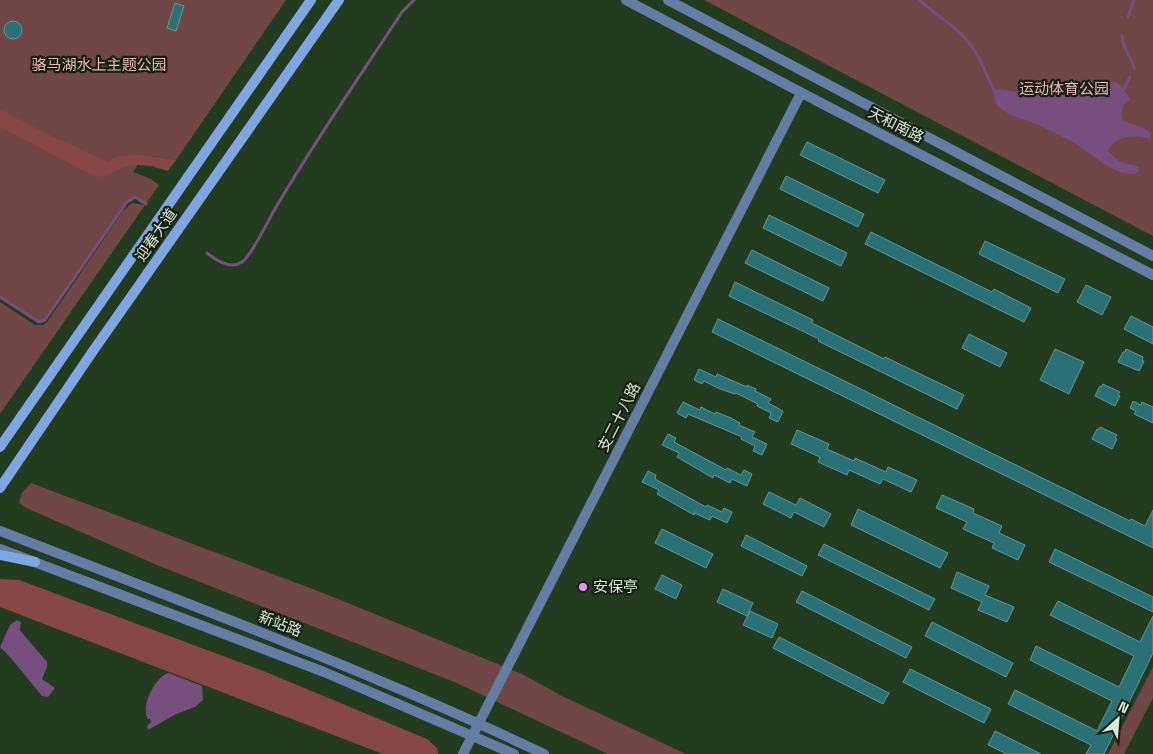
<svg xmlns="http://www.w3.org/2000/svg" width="1153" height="754" viewBox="0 0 1153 754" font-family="'Space Grotesk','Noto Sans SC',sans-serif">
<rect width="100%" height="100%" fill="#233b1e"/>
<!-- green -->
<g fill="#704746">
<polygon points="0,0 286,0 176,160 144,155 133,172 151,179 159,185 146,204 135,197 127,202 51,312 45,320 39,322 0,297"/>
<polygon points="704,0 1153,0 1153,236"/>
<polygon points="132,203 145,205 0,414 0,302 35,325 43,325 47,322 123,211"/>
<polygon points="31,483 323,593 522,674 562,696 686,754 608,754 457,683 157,565 26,508 19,503 22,493"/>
<polygon points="1153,667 1153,698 1124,754 1108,754"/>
</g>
<!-- forest -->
<g fill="#874747">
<path d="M0,109L51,136L64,141L108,162L118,156L144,155L176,160L168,171C153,166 136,162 121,168C111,172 108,178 96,177L0,127Z"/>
<polygon points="0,579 19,580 266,672 427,739 437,748 438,754 383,754 0,607"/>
</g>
<!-- water -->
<g fill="#764f7f">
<path d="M1091,81L1103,83L1116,82L1120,85L1130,98L1129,101L1125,102C1122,108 1120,115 1123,121L1144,128L1151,134L1150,139C1134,135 1116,134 1108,151L1119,161L1139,167L1140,170L1135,174C1111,175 1093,154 1074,143C1063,136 1050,131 1039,125C1026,119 1010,117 1000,108C994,103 994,97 994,90C1003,88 1012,92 1021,93C1030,93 1040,93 1049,93C1064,92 1076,83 1091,81Z"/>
<polygon points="17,620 21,622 20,630 23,634 47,662 47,667 42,679 55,688 48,697 42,696 10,657 0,647 10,625"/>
<path d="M169,673L202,686L203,700L195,707L176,714L148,730L147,726L151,722L150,719H147C146,714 145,706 147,702C149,692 159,675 169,673Z"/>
</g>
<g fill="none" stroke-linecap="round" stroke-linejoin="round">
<!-- stream -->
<g stroke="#764f7f" stroke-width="3">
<path d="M919,0C937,16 959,28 973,48C982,61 987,76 994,90"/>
<polyline points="1128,17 1134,0"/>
<path d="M1122,36C1122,48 1132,57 1134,68"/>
<polyline points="1124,89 1130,77"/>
<path d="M207,253C216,260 230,270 242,262C251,256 266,225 272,214C312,145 358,79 402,12L414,0"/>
<polyline points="0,297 39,322 45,320 127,202 135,197 146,204"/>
</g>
</g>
<!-- building -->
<g fill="#2a7175" stroke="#609699">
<polygon points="175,3 184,6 176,31 167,28"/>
<circle cx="13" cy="30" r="9"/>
<polygon points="807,142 885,180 878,193 800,155"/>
<polygon points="786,176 864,214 858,227 780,189"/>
<polygon points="769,215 847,253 841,266 763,228"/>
<polygon points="871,232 992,292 994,289 1031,308 1024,322 865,244"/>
<polygon points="985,241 1065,279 1058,293 979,254"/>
<polygon points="752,250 829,288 823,301 745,263"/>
<polygon points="735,282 813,320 812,323 884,359 885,357 964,395 957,409 869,366 818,341 819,339 729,296"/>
<polygon points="1086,285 1111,297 1102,315 1077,302"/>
<polygon points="1131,316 1153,327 1153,344 1124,329"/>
<polygon points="718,319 1130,521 1131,519 1145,526 1153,510 1153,548 712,332"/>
<polygon points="969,334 1007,353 1000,367 962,348"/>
<polygon points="1055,349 1084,362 1069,394 1040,380"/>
<polygon points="1126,349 1143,357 1142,361 1144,361 1139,371 1118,362 1123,352 1125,352"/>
<polygon points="699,369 716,377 717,374 747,387 747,385 756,389 755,391 771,399 768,403 783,411 778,422 769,418 771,413 757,406 758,404 736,393 735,394 720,389 704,381 702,384 694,380"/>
<polygon points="1103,384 1120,392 1118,395 1120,396 1115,406 1095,396 1100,386 1101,387"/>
<polygon points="1133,401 1141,405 1142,402 1153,407 1153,423 1134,414 1136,411 1130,408"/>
<polygon points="683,402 700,410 701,407 715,414 716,412 731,418 740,423 739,425 755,432 752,437 767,444 762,455 753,451 755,446 741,439 742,437 688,414 686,418 677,413"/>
<polygon points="1100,427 1117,435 1115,438 1117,439 1112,449 1092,439 1097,429 1098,430"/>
<polygon points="797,430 829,444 827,449 854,461 855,458 886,472 888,467 917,480 911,492 883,479 880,484 849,470 847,475 818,462 820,457 791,444"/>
<polygon points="668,434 676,438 674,442 726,470 727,468 741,475 744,470 752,474 747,486 732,479 730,483 714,475 713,478 677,457 679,453 662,445"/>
<polygon points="648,471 656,475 655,479 706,507 707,505 722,512 724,508 732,512 727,523 712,516 710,520 694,513 694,515 657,494 659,490 642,482"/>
<polygon points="769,492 796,505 800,498 831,514 824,527 794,512 791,518 763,504"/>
<polygon points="942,495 974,509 973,513 1002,526 999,533 1025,545 1018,560 992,548 994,543 963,529 967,522 936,508"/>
<polygon points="858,509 948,553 940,568 851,525"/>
<polygon points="662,529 713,554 706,568 655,543"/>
<polygon points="746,535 807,566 802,576 741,546"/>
<polygon points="824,544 935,599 929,610 818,555"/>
<polygon points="1055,549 1153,597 1153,612 1049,562"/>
<polygon points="957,572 989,586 985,595 1014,607 1007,622 978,610 982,602 951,588"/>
<polygon points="662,575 682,585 676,599 655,589"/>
<polygon points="723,589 753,603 747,616 717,602"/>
<polygon points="802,591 912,647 906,658 796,602"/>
<polygon points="1058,601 1140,642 1153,616 1153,653 1104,754 1086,754 1091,745 1008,704 1015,690 1097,731 1112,701 1030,660 1036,646 1119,687 1134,656 1050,615"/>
<polygon points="750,611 778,624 772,638 743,625"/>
<polygon points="932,622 1013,663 1006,677 925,636"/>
<polygon points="779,637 889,693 883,704 773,648"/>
<polygon points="910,669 991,709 984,723 903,682"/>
<polygon points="995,731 1041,754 1007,754 988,745"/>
</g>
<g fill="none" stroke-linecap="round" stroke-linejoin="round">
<!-- tertiary -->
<g stroke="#657da4" stroke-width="10">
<polyline points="626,0 821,103 1153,275"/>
<polyline points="668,0 1153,256"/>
<path d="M0,531C183,602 367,670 544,754"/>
<polyline points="0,549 324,672 514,754"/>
<polyline points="463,754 801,93"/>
</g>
<!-- secondary -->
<g stroke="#80a5e3" stroke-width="10">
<polyline points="0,447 311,0"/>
<polyline points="0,488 93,351 339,0"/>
<polyline points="0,555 35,562"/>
</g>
</g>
<!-- markers -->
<circle fill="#ea8dfd" stroke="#141f12" stroke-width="2" cx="583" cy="587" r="5"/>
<g text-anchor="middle" stroke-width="4.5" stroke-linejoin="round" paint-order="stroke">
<!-- park labels -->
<g font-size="15" fill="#f3b6b5" stroke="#141f12">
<text x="99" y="70">骆马湖水上主题公园</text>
<text x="1064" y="94">运动体育公园</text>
</g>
<!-- street labels -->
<g font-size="15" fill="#dbead8" stroke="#141f12">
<text transform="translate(896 125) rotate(27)" y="5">天和南路</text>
<text transform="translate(156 235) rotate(-55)" y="5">迎春大道</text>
<text transform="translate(619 417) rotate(-63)" y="5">支二十八路</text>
<text transform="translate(280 624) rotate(21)" y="5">新站路</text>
</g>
<!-- poi labels -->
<g font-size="15" fill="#dbead8" stroke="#141f12" text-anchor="start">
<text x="593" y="592">安保亭</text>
</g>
</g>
<!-- north arrow -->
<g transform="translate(1118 719) rotate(26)" stroke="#141f12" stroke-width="4" paint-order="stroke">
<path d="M0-4L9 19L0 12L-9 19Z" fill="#dbead8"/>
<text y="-8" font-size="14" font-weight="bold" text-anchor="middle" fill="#dbead8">N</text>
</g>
</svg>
